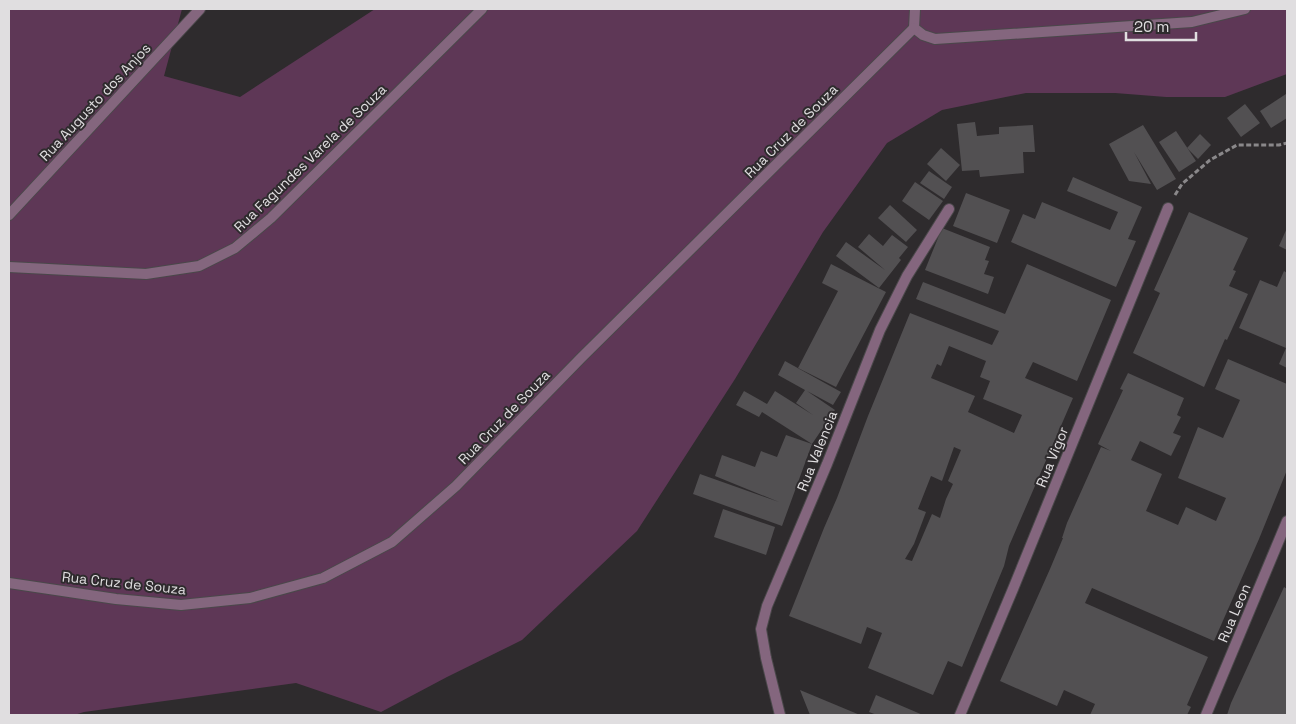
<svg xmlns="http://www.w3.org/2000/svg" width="1296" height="724" viewBox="0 0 1296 724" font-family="'Space Grotesk',sans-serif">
<rect width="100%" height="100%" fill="#2e2b2d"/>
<!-- green -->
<polygon fill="#5e3756" points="9,9 182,9 164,76 240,97 375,9 1287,9 1287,74 1225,97 1166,97 1115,93 1026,93 942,110 887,143 823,232 735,379 637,531 522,640 447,677 381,712 296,683 84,712 74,715 9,715"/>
<!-- building -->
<g fill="#525052" fill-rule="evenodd">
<polygon points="1286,94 1287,118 1271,128 1260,111"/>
<polygon points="1245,104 1260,123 1241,137 1227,118"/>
<polygon points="975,122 977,136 999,134 999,139 999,127 1033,125 1035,152 1023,152 1024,173 980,177 979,170 962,171 957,124"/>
<polygon points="1143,125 1176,179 1157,190 1134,152 1151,184 1129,181 1109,144"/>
<polygon points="1176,131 1196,161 1179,172 1159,142"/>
<polygon points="1200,134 1211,145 1198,159 1187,148"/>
<polygon points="941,148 960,165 946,181 927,164"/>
<polygon points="929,171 952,187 944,199 920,183"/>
<polygon points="1073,177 1142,207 1128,239 1136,241 1116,287 1011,242 1023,214 1035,219 1042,202 1110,230 1118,212 1067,191"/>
<polygon points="915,182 943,201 929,220 902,201"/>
<polygon points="966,193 1010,210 997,243 953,226"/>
<polygon points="890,205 917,230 906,242 878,218"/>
<polygon points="1189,212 1248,238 1233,270 1236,271 1229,286 1248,294 1227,340 1225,339 1204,387 1133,353 1160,293 1154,290"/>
<polygon points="942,228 990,247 985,260 989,261 984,274 994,277 988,294 925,270"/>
<polygon points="1287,228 1287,250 1279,246"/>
<polygon points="869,234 883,246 892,235 908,247 899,258 901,260 879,288 836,256 846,242 885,270 858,247"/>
<polygon points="831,264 886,292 836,387 798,368 838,291 822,283"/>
<path d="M1027,264L1111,300L1077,381L1033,362L1025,378L1073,398L1009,546L1004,566L962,667L948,661L933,695L868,668L882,633L867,627L861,644L789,616L824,528L837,498L868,416L910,313L992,345L999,331L916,299L923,282L1005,314ZM949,346L986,361L980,377L990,381L983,399L1022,415L1014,433L968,412L975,396L931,378L937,364L941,366ZM954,447L961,450L948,481L953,484L946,499L940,518L932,514L912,561L905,559L914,544L926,512L918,509L931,476L942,481Z"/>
<polygon points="1284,271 1287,273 1287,368 1279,364 1286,348 1239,328 1260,280 1277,287"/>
<polygon points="1228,359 1287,384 1287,470 1259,539 1214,641 1092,588 1085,603 1208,657 1187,705 1191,707 1187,715 1090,715 1095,704 1064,690 1057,706 1000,681 1050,569 1063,538 1062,538 1067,523 1101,447 1111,451 1098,444 1123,390 1120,389 1128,373 1184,398 1177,415 1181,417 1173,433 1181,436 1171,456 1140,441 1131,460 1162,474 1146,511 1178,525 1186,507 1216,521 1226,498 1178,478 1198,427 1223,438 1240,400 1215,389"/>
<polygon points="785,361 841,392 833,405 807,391 835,410 812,444 782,526 693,494 700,474 779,502 715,476 722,455 755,467 761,451 777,457 786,435 812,444 762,412 759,417 736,405 744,391 767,404 775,391 813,415 796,403 805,390 778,375"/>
<polygon points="723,509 775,527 766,555 714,537"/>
<polygon points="1284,587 1287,589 1287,715 1227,715 1231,703"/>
<polygon points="800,690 860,715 810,715"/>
<polygon points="876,695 923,715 877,715 869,712"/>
</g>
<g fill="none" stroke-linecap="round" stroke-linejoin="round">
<defs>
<g id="street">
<polyline points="915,9 914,28 923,35 935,39 1192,22 1245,9"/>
<polyline points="9,215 200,9"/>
<polyline points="9,267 146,274 199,266 235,248 271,218 482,9"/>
<polyline points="9,583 116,599 181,605 250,598 323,578 392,542 456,486 581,358 914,28"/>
<polyline points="780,715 766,658 761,629 767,606 827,464 880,330 907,276 949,209"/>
<polyline points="960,715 1013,589 1168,208"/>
<polyline points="1206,715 1287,521"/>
</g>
</defs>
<!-- street casing -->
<use href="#street" stroke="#4a484a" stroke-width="12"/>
<!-- path -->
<polyline stroke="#8a888a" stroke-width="3" stroke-dasharray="5 2.5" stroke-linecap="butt" points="1175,195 1182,184 1210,160 1237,145 1279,145 1287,143"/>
<!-- street -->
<use href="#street" stroke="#84667e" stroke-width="10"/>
</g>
<g text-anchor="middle" stroke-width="4" stroke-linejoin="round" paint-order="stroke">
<!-- street labels -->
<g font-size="14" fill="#e0dee0" stroke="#2e2b2d">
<text transform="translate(95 102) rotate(-47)" y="5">Rua Augusto dos Anjos</text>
<text transform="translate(791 131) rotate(-45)" y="5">Rua Cruz de Souza</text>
<text transform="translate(310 158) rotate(-44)" y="5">Rua Fagundes Varela de Souza</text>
<text transform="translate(504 417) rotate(-46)" y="5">Rua Cruz de Souza</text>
<text transform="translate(817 451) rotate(-68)" y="5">Rua Valencia</text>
<text transform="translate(1052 457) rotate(-68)" y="5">Rua Vigor</text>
<text transform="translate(124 583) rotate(6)" y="5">Rua Cruz de Souza</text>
<text transform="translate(1234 613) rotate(-67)" y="5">Rua Leon</text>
</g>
</g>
<!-- border -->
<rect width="1296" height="724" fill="none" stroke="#e0dee0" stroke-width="20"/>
<!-- scale -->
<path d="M1126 32v8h70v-8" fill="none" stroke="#e0dee0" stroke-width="2.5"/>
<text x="1134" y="32" font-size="15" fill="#e0dee0" stroke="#2e2b2d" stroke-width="4" paint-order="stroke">20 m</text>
</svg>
